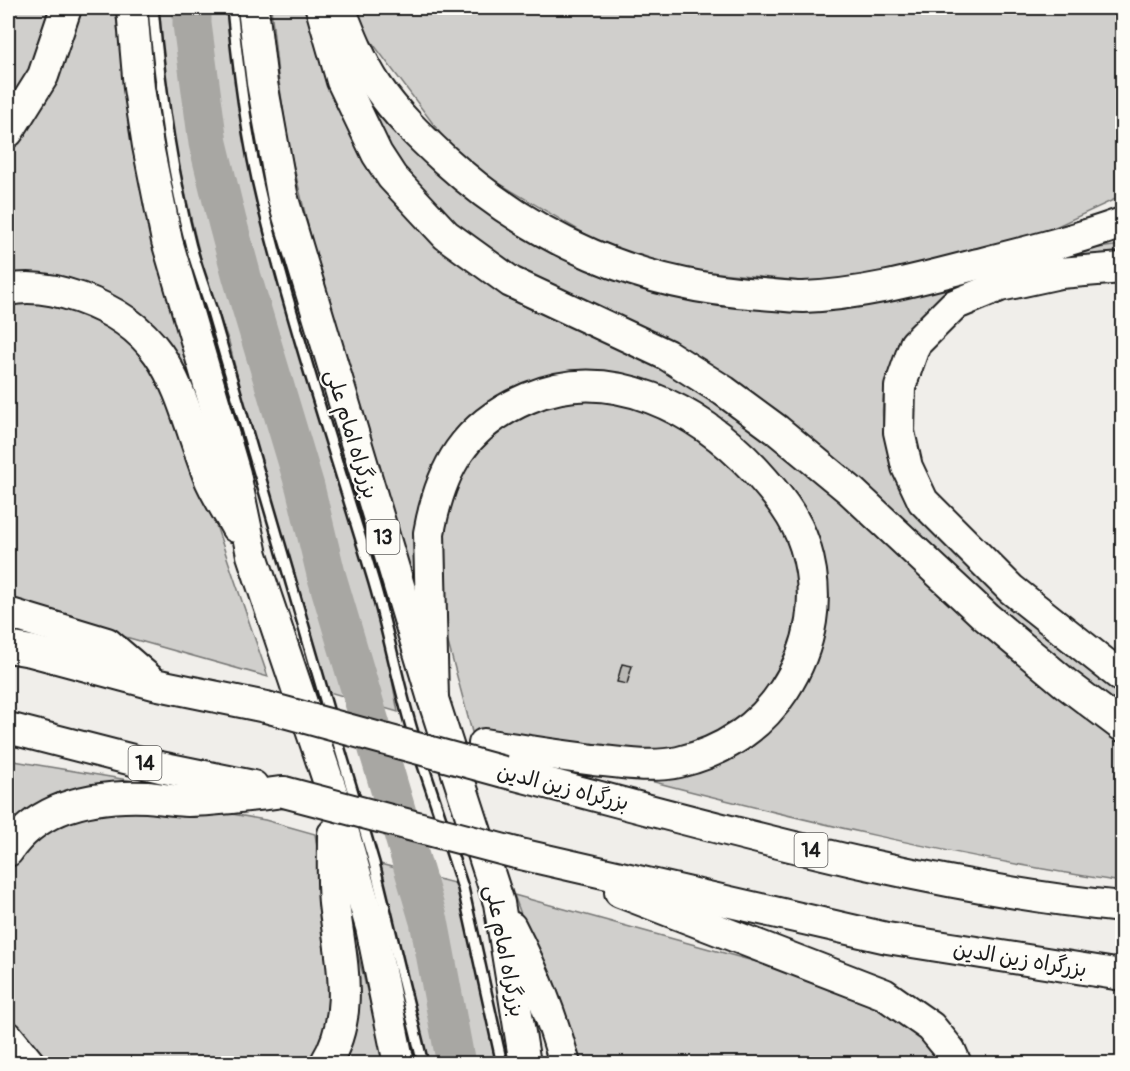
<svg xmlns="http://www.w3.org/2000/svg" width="1130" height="1071" viewBox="0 0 1130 1071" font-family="Pangolin,'Playpen Sans Arabic',sans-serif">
<rect width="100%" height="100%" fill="#f0eeea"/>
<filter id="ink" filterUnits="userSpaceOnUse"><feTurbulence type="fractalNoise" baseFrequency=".0167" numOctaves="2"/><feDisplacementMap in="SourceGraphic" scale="12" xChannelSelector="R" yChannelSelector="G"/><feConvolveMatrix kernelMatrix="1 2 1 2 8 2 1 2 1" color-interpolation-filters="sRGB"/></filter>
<g filter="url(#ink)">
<!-- green -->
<g fill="#d0cfcc" stroke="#767674" stroke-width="1.5">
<polygon points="8,8 57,8 50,34 8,112"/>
<polygon points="76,8 115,8 130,130 152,243 220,480 160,342 8,279 8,157 41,103"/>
<path d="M158,8H227C234,76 244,143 258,210L383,632L398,712L322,690L303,604L250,429L229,342L207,284L192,223L177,156L164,76Z"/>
<path d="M271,8H310L386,184L652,358L791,453L1122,737V882C958,857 796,819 635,777L678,772L802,680L799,508L618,376L458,436L421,605L333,321L310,234L289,147L278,75Z"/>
<polygon points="355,8 1122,8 1122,196 1008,249 832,284 638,265 461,161 359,25"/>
<path d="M367,84L479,199L740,300L1033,256L1122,245V262L932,307C901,334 879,378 883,421C884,437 889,451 894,466L1122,690V713L1053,660L878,499L489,255L417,194L358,95Z"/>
<polygon points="35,298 102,317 158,370 198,473 268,677 8,604 8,299"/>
<polygon points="607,396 680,422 764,495 797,555 801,612 776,684 722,735 665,755 496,737 472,732 444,628 440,516 482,439 540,403"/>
<polygon points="8,760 200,792 138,788 8,838"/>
<polygon points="83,810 227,813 265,820 315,834 338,989 314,1063 43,1063 8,1023 8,868 23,848"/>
<polygon points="380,864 458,884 496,1063 427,1063"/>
<polygon points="514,895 764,964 847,991 919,1029 945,1063 572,1063 566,1037"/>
<polygon points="352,930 385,1063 334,1064"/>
</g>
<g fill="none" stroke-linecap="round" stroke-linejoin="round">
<!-- river -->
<polyline stroke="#a8a7a3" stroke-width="39" points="192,8 192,24 208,143 227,221 242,277 305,487 326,574 429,921 456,1064"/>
</g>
<!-- building -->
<polygon fill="#bbbab6" stroke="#1c1c1c" stroke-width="1.5" points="622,664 632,666 627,684 617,682"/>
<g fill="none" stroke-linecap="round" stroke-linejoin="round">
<defs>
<g id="service">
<path d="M153,8C160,88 171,169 191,247C197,268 204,288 211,308L331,720"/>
<path d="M232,8C239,74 247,140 263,205C294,330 335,453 372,576C389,631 398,688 416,743"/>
<polyline points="335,733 357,806"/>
<polyline points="420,756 444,828"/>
<polyline points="361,819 374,863 423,1064"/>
<polyline points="448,842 463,888 502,1064"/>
</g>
<g id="trunk">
<polyline points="132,8 139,88 148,146 167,241 235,474 252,555 332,792 371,927 399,1064"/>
<polyline points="253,8 262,83 283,199 433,699 499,903 525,1064"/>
<polyline points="321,8 342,81 377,154 392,177 446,235 511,282 667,355 724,391 777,430 851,491 985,616 1065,683 1122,726"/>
<path d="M340,8C350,34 361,62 377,86C396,114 420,137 445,160C534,241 642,287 762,294C775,295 789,297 803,297C862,295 920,279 978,264C1026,252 1075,240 1122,223"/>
<polyline points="8,132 43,76 66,8"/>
<polyline points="1122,268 1060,273 1000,286 954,305 915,344 900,387 899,432 907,467 923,501 1011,589 1122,677"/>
<path d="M8,290C31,285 57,290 80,298C173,331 177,393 208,475C215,493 227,510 236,527"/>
<polyline points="8,613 107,643 150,680"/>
<polyline points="8,647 31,651 154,684 266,707"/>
<path d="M433,699L429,533C441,467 465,425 528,398C611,362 699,410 756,471C776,493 796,517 805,546C821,597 812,647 784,690C760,727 723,752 679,762C652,768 621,763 594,760C557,755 521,750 484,744"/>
<polyline points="8,728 160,767 253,786"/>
<path d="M504,772C708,824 912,886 1122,907"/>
<path d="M8,851C39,805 95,795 147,797C160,798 174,801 188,801C219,801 252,795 284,792"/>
<polyline points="516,853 887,938 1122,975"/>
<polyline points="620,892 884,994 931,1027 950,1050 956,1064"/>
<path d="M511,927C535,974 551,1013 565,1064"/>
<polyline points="8,1037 30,1064"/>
<path d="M325,1064C357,1013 340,957 334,903C332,880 333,857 333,834"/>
</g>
</defs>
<!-- service casing -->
<use href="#service" stroke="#1c1c1c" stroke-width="14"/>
<!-- trunk casing -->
<use href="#trunk" stroke="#1c1c1c" stroke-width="34"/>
<!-- service -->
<use href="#service" stroke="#fdfcf7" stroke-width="9"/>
<!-- trunk -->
<use href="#trunk" stroke="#fdfcf7" stroke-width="30"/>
<defs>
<g id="trunk-bridge">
<polyline points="266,707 504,772"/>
<polyline points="284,792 516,853"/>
</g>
</defs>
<!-- trunk-bridge casing -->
<use href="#trunk-bridge" stroke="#1c1c1c" stroke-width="34" stroke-linecap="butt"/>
<!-- trunk-bridge -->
<use href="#trunk-bridge" stroke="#fdfcf7" stroke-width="30"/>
</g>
</g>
<g text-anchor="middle" stroke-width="4.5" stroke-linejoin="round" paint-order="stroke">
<!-- shield labels -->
<g fill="#fdfcf7" stroke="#605f5e" stroke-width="1.5">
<rect x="366.5" y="520" width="33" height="34" rx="4.5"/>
<rect x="128.5" y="746" width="33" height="34" rx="4.5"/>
<rect x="794.5" y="833" width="33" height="34" rx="4.5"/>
</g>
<g font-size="20" font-weight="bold" fill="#1c1c1c">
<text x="383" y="544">13</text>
<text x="145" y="770">14</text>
<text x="811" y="857">14</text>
</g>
<!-- street labels -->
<g font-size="21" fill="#1c1c1c" stroke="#fdfcf7">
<text transform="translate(352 434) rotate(73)" y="7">بزرگراه امام علی</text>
<text transform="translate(563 787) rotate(14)" y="7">بزرگراه زین الدین</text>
<text transform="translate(505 951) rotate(79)" y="7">بزرگراه امام علی</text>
<text transform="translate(1020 959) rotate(9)" y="7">بزرگراه زین الدین</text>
</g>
</g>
<!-- margin -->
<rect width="1130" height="1071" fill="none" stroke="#fdfcf7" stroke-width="30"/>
<rect x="15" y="15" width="1100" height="1041" fill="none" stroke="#1c1c1c" stroke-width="2" filter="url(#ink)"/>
</svg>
